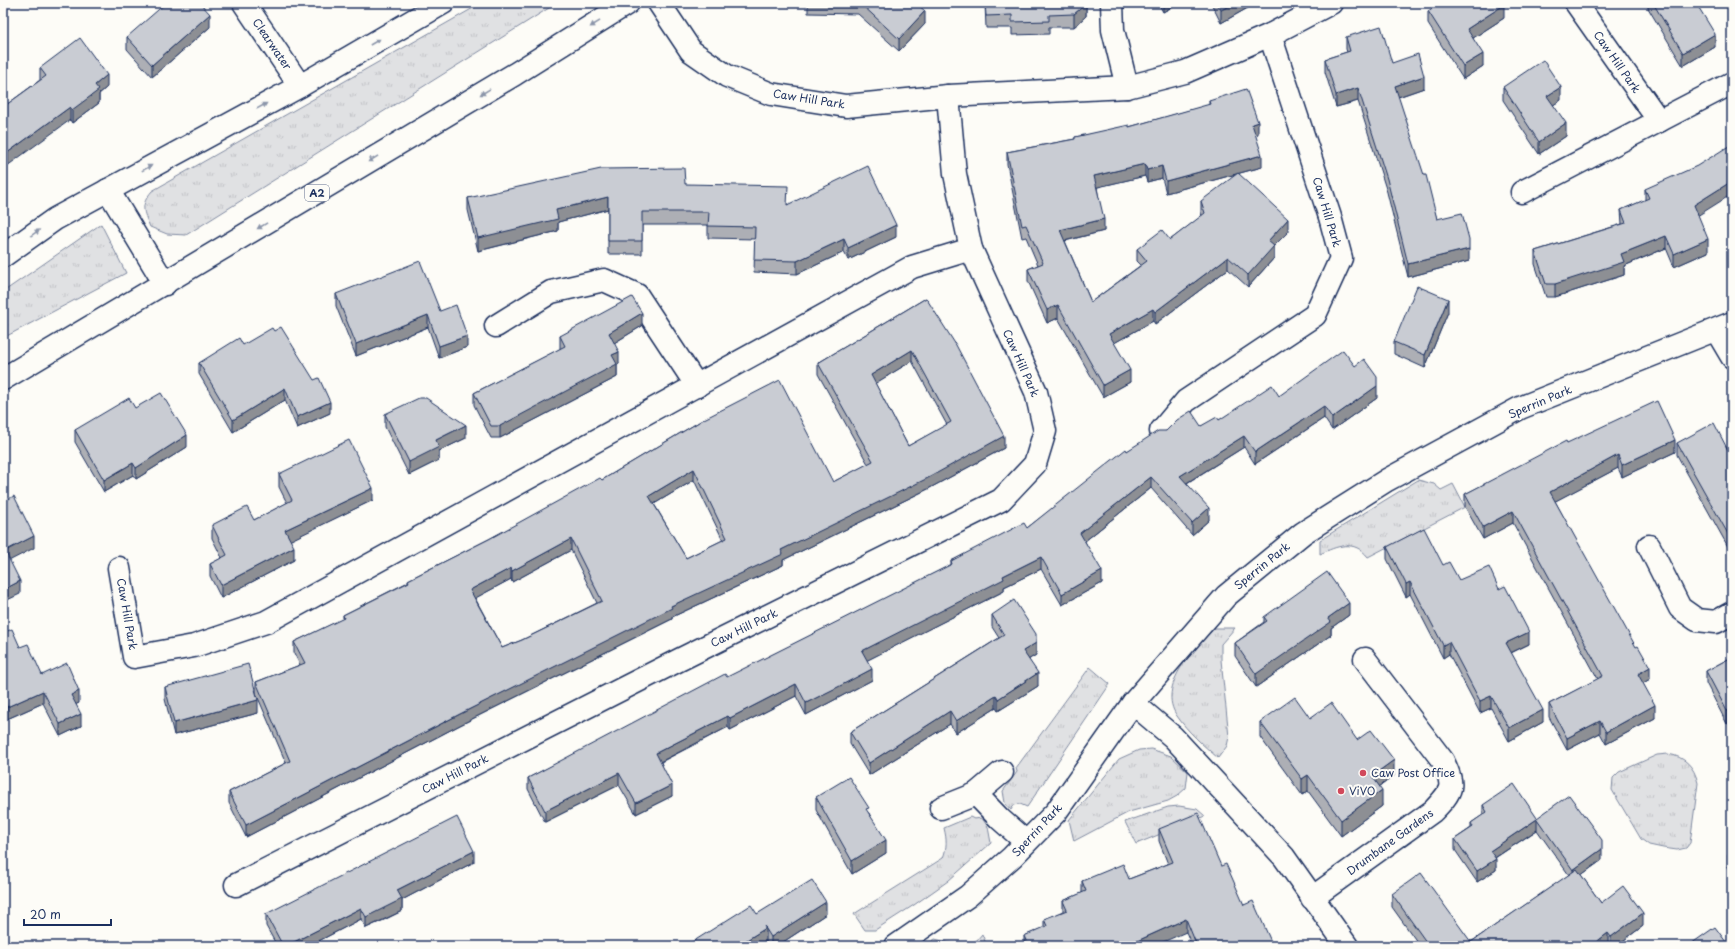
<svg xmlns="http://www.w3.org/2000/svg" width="1735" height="949" viewBox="0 0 1735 949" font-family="'Playpen Sans',sans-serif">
<defs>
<pattern id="grass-tufts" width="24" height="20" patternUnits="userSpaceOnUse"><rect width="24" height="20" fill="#e0e1e3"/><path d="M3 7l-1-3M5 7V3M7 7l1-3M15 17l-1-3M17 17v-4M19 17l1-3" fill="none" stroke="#c0c1c5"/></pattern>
</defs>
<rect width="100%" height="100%" fill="#fdfcf7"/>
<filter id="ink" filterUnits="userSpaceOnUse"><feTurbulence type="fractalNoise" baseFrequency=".025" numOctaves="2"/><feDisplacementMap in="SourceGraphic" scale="8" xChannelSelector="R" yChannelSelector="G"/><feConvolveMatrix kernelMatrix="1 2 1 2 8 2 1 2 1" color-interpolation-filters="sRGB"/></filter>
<g filter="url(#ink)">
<!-- grass -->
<g fill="url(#grass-tufts)" stroke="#7e88a0">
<path d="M482,3H557L186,235L167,234L150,227C143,211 140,205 152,191Z"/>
<polygon points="101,224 126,273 3,338 3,292"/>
<path d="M1418,480L1434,484L1441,490L1453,484L1465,507L1368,557C1354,539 1337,546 1320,554V540Z"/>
<path d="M1215,628H1235L1221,644V660L1229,737L1227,746L1218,758C1203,745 1188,732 1177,716C1156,686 1195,647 1215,628Z"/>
<polygon points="1090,667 1110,684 1027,807 1020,804 1014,805 1011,810 1005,803 1003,791 1017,772 1016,768"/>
<polygon points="1151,749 1171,756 1188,772 1186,788 1177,796 1168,801 1129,812 1074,841 1069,820 1119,759 1139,750"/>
<path d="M1668,754C1685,757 1694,766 1698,783L1690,843L1686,848L1677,850L1663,848L1649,845L1641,839L1612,790L1613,778L1619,772L1657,755Z"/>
<polygon points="1179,806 1197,809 1205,816 1136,844 1125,822 1168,807"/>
<path d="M970,817L974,819L982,818L988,827L991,843L948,881L914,905L875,930H865L854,914L943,858C947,847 947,840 944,828Z"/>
<polygon points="982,934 987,946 966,946 977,940"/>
<polygon points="935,939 962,946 925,946"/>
</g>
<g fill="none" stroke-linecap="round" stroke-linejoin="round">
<defs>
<g id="minor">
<polyline points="244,3 300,86"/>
<polyline points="659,3 691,51 727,76 771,94 846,106 948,96 1127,87 1185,72 1270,35 1331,3"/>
<polyline points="1112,3 1113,30 1127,87"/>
<polyline points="1576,3 1659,121"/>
<polyline points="108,190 165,284"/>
<polyline points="1522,192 1732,83"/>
<polyline points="496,326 551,292 604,280 637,295 697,386"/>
<polyline points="1716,330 1732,357"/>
<polyline points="1161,431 1186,401 1315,315 1341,258 1330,217 1270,35"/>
<polyline points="1649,546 1680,608 1697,620 1716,622 1732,613"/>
<polyline points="119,568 134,657 194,646 266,622 912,267 971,249"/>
<polyline points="1133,703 1173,737 1284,857 1347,946"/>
<polyline points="976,794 1002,772"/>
<polyline points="941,808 976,794 1000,819 1026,842"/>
<polyline points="236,885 679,660 1001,500 1035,464 1045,431 1036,392 971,249 955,174 948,96"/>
<path d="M1312,898L1433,811C1453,790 1455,787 1443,761L1365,659"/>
<polyline points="896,946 968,896 1012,857 1056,812 1133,703 1226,596 1303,533 1387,480 1520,408 1732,323"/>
</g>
<g id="highway">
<polyline points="3,256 55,219 300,86 443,3"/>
<polyline points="3,379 515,74 628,3"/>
</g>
</defs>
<!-- minor casing -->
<use href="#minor" stroke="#1b2f5e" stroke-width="25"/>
<!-- highway casing -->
<use href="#highway" stroke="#1b2f5e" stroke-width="25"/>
<!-- minor -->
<use href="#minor" stroke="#fdfcf7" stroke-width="22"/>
<!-- highway -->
<use href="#highway" stroke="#fdfcf7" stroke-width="22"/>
</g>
<!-- wall -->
<g fill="#adafb5" stroke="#1b2f5e" fill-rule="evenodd">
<polygon points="808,3 916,3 925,24 899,51 858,14 808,13"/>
<polygon points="985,3 1086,3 1086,16 1074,27 1049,27 1049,34 1012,35 1012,28 986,28"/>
<polygon points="1158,3 1179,3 1163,12"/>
<polygon points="1211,3 1253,3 1253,5 1221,23"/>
<polygon points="1648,3 1696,3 1715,47 1683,66 1648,8"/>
<polygon points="1428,11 1504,18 1473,38 1483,66 1463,79 1428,24"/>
<polygon points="210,27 152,77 127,49 127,37"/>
<polygon points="1346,37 1392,63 1424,88 1398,97 1437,219 1469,261 1408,277 1387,192 1358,101 1336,107 1325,72 1325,59 1347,52 1346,49"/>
<polygon points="40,68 107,87 99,94 99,103 72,123 70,120 6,105 40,80"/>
<polygon points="1503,87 1561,100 1553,105 1566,136 1539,154 1503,100"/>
<polygon points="1209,101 1258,134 1255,135 1262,167 1166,193 1162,178 1147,182 1145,176 1097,187 1104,231 1065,241 1091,302 1141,265 1137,261 1137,249 1170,240 1202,216 1201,213 1201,201 1288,232 1274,246 1274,258 1248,287 1228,269 1155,324 1153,321 1114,343 1130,382 1103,397 1058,318 1047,323 1028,281 1028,269 1038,265 1026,237 1022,238 1007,164 1007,152 1075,139 1075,137 1129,127 1209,105"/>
<polygon points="685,184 787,204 896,237 848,260 844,252 797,274 754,272 755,239 708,238 708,225 642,225 642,254 608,254 608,209 558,222 558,231 478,251 468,210 468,198"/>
<polygon points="1645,189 1698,215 1708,252 1674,267 1666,248 1624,266 1624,275 1555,297 1546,297 1535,264 1535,251 1622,224 1621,210 1645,200"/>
<polygon points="336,294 440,311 467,347 439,358 428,327 356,356 336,306"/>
<path d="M926,298L1004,448L928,489L783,560V565L672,617V619L460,725L246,837L229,803V792L286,763L256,693V682L300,665L294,653V642L343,619V615L408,582V580L489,539L602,480L704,419L833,482L868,464L818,374V363ZM912,361L947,425L908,446L875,383ZM694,480L723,540L686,558L654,504ZM571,550L597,603L522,640L502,648L475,598L511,579L512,582Z"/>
<polygon points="1448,312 1425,368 1394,354 1394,342"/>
<polygon points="642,326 614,343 619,364 617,365 617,377 500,438 491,438 474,405 474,393 560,349 560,336"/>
<polygon points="243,345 330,413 297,428 285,400 233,432 199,374 199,363"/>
<polygon points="1279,396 1377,398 1332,430 1324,418 1255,464 1244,447 1187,483 1209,520 1192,535 1151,488 1085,541 1102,583 1062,605 1041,569 1004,587 1004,591 867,660 872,680 838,698 806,715 796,696 730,730 728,727 661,762 672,796 636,814 619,785 545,822 528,789 528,778 951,565 951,561 1027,528 1127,451 1166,431 1201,426 1219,420"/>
<polygon points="135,408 187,447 136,479 133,475 104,492 75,442 75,430"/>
<polygon points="385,414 466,438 439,451 439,460 409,475 385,427"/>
<polygon points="1567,443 1675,452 1622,477 1618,468 1555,501 1650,679 1643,683 1655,718 1606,744 1600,733 1567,750 1549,717 1549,704 1598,679 1513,523 1483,539 1465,507 1465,494"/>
<polygon points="1677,443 1732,458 1732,554 1677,455"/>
<polygon points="279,474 373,500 290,540 294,560 221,598 210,576 210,564 222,558 212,538 212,525 254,520 287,503 279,487"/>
<polygon points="1387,547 1443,565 1459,580 1499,589 1529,644 1511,653 1543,722 1509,741 1491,708 1480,713 1449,654 1443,658 1410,594 1406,597 1387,559"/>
<polygon points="992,615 1036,655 1029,659 1038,686 998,711 996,708 956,733 950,724 869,775 850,744 850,732 999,638 992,627"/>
<polygon points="1349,615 1331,628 1331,635 1256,687 1235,656 1235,643 1264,622 1264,617"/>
<polygon points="3,633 20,647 42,675 79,703 76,704 81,726 60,736 43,703 7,719 3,709"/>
<polygon points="1732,657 1727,724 1706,683 1706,671"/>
<polygon points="165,687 258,713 174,735 165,699"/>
<polygon points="1260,722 1357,740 1394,776 1379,787 1382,806 1341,836 1308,791 1302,795 1260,737"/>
<polygon points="816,797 869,813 886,853 852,874 816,810"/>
<polygon points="1483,805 1537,818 1602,860 1581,875 1601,903 1643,926 1616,946 1609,946 1608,945 1607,946 1420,946 1392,907 1392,894 1471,942 1569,875 1537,830 1495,858 1496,870 1477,882 1455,850 1455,839 1471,828 1471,823 1483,815"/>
<polygon points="1159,829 1221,866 1244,905 1273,946 1192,946 1186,932 1024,946 1024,936 1044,928 1044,919 1063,911 1063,901 1082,893 1082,881 1129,879 1168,864 1159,841"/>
<polygon points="1732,852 1732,872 1728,867 1728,854"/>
<polygon points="474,862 402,900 402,911 384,920 366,928 361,919 309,946 277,946 266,926 266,914"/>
<polygon points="757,914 826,914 777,946 769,946 766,941 757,946 686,946"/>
</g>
<!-- shaded-wall -->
<g fill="#8d8f94" stroke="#1b2f5e">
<polygon points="1163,3 1179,3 1163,12"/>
<polygon points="1235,3 1253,3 1253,5 1221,23 1221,10"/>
<polygon points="1086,4 1086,16 1074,27 1074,14"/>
<polygon points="1504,5 1504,18 1467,42 1467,29"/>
<polygon points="925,11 925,24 899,51 899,39"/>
<polygon points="210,14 210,27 152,77 152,65"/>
<polygon points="1715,34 1715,47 1683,66 1683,53"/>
<polygon points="1483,54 1483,66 1463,79 1463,66"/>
<polygon points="107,75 107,87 99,94 99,103 72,123 72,110 95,85"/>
<polygon points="1424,76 1424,88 1395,98 1395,86"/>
<polygon points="1561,87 1561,100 1547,109 1547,96"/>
<polygon points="1358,88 1358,101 1336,107 1336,95"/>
<polygon points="70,107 70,120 3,169 3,156"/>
<polygon points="1258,122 1258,134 1252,136 1252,124"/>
<polygon points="1566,123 1566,136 1539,154 1539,142"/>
<polygon points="1262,155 1262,167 1166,193 1166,181"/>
<polygon points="1145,164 1145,176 1094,188 1094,176"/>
<polygon points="1162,166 1162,178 1147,182 1147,170"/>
<polygon points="1732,181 1732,194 1694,218 1694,205"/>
<polygon points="608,197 608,209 558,222 558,231 478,251 478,238 556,210"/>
<polygon points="1104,219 1104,231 1060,242 1060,230"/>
<polygon points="1288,219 1288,232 1274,246 1274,258 1248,287 1248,275 1268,241"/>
<polygon points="896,225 896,237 848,260 848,248"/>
<polygon points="1666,236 1666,248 1624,266 1624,275 1555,297 1555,284 1621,254"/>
<polygon points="844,239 844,252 797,274 797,261"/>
<polygon points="1708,239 1708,252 1674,267 1674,254"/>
<polygon points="1469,249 1469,261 1408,277 1408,264"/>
<polygon points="1228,257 1228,269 1155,324 1155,312"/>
<polygon points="1448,299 1448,312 1425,368 1425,355"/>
<polygon points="1058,305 1058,318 1047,323 1047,310"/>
<polygon points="1153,309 1153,321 1109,346 1109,334"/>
<polygon points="642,313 642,326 609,346 609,333"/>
<polygon points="428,315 428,327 356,356 356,344"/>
<polygon points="467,336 467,347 439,358 439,346"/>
<polygon points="912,350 912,361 871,386 871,375"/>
<polygon points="619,352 619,364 617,365 617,377 500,438 500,426 612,355"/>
<polygon points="1130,370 1130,382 1103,397 1103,385"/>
<polygon points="1377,386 1377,398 1332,430 1332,418"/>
<polygon points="285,388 285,400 233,432 233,420"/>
<polygon points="330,402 330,413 297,428 297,417"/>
<polygon points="1324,406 1324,418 1255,464 1255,452"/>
<polygon points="466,425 466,438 439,451 439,460 409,475 409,462 436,440"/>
<polygon points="187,435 187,447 136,479 136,468"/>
<polygon points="1004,436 1004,448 928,489 783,560 783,565 672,617 672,619 460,725 246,837 246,825 460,714"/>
<polygon points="1244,436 1244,447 1180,487 1180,476"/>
<polygon points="1675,440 1675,452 1622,477 1622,465"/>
<polygon points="1618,455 1618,468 1550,504 1550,492"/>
<polygon points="133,463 133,475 104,492 104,480"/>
<polygon points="694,469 694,480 649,507 649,496"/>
<polygon points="1151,477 1151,488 1080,545 1080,533"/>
<polygon points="373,488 373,500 285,543 285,530"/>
<polygon points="1209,508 1209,520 1192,535 1192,523"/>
<polygon points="1513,511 1513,523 1483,539 1483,527"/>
<polygon points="34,536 34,548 5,563 5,551"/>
<polygon points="571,539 571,550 512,582 512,571"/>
<polygon points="294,547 294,560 221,598 221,585"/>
<polygon points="1041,557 1041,569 1004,587 1004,591 862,663 862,651 1003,576"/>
<polygon points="511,568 511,579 470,601 470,590"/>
<polygon points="1102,571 1102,583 1062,605 1062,594"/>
<polygon points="20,581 20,594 3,602 3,590"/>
<polygon points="1410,582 1410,594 1406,597 1406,584"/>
<polygon points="1349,603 1349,615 1331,628 1331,635 1256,687 1256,674 1328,618"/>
<polygon points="1529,632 1529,644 1506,655 1506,643"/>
<polygon points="1449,642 1449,654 1443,658 1443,645"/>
<polygon points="1036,643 1036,655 1023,663 1023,651"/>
<polygon points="1650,667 1650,679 1638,686 1638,674"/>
<polygon points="872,669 872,680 806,715 806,703"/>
<polygon points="1038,673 1038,686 998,711 998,699"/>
<polygon points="796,684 796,696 730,730 730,718"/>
<polygon points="43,691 43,703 7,719 7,707"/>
<polygon points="79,691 79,703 71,707 71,695"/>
<polygon points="996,696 996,708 956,733 956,721"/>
<polygon points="1491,696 1491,708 1480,713 1480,701"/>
<polygon points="258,700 258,713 174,735 174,723"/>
<polygon points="1655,705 1655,718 1606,744 1606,732"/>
<polygon points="1732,709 1732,721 1727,724 1727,711"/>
<polygon points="1543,710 1543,722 1509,741 1509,728"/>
<polygon points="950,711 950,724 869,775 869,763"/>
<polygon points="81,714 81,726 60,736 60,724"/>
<polygon points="728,716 728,727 656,764 656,753"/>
<polygon points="1600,721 1600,733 1567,750 1567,738"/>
<polygon points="1394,760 1394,776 1372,792 1372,776"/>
<polygon points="619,773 619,785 545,822 545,811"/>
<polygon points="1308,775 1308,791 1302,795 1302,779"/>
<polygon points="672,785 672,796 636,814 636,803"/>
<polygon points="1382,790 1382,806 1341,836 1341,820"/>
<polygon points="1537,819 1537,830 1490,861 1490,851"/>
<polygon points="886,840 886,853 852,874 852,861"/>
<polygon points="1602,849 1602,860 1573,881 1573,870"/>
<polygon points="474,851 474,862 402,900 402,911 366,928 366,917 397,890"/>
<polygon points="1496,859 1496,870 1477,882 1477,871"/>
<polygon points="826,902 826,914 777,946 771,946 771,937"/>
<polygon points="361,908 361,919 309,946 286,946"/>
<polygon points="1643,913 1643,926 1616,946 1611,946 1611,937"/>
<polygon points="1186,919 1186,932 1154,946 1126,946"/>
<polygon points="766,928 766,941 757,946 737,946"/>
<polygon points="1608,933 1608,945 1607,946 1591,946"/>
</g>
<!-- building -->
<g fill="#c9ccd3" stroke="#1b2f5e" fill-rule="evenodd">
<polygon points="166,3 200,3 210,14 152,65 127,37"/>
<polygon points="860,3 916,3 925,11 899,39"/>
<polygon points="985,3 1086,3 1086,4 1074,14 1049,15 1049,21 1012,22 1012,15 986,16"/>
<polygon points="1217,3 1235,3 1221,10"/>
<polygon points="1441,3 1502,3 1504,5 1467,29 1483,54 1463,66 1428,11"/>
<polygon points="1653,3 1696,3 1715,34 1683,53"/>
<polygon points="1381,26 1392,63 1418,54 1424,76 1395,86 1424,175 1426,175 1437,219 1462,213 1469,239 1469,249 1408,264 1387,179 1358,88 1336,95 1325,59 1350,51 1346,37"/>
<polygon points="80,38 107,75 95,85 99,90 72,110 70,107 3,156 3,101 6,105 46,76 40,68"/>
<polygon points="1543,60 1561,87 1547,96 1566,123 1539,142 1503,87"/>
<polygon points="1246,89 1258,122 1252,124 1262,155 1166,181 1162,166 1147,170 1145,164 1094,176 1104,219 1060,230 1091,302 1147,261 1137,249 1162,230 1170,240 1205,213 1201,201 1238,173 1288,219 1268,241 1274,246 1248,275 1228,257 1155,312 1153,309 1109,334 1130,370 1103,385 1058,305 1047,310 1028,269 1043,263 1026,225 1022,226 1007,152 1075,139 1075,137 1129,125 1129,127 1210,104 1209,101"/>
<polygon points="1732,144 1732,181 1694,205 1708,239 1674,254 1666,236 1621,254 1624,262 1555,284 1546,284 1535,251 1626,223 1621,210 1649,198 1645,189 1697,166"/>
<polygon points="868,166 896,225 848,248 844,239 797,261 754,260 755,227 708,226 709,212 642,212 642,241 608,241 608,197 556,210 558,219 478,238 468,198 601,169 684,168 685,184 788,186 787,205"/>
<polygon points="420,261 440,311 456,305 467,336 439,346 428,315 356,344 336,294"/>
<polygon points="1417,286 1448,299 1425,355 1394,342"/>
<polygon points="632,297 642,313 609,333 619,352 612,355 617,364 500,426 491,426 474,393 565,346 560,336"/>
<path d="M926,298L956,345L1004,436L928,478L781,550L783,554L671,606L672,608L460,714L246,825L229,792L290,761L256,682L305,663L294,642L344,618L343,615L409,582L408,580L489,539L600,478L602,480L704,419L780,380L833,482L873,461L818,363ZM912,350L951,422L908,446L871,375ZM694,469L727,538L686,558L649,496ZM571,539L602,601L522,640L502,648L470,590L511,568L512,571Z"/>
<polygon points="281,327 314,380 319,378 330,402 297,417 285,388 233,420 199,363 239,338 243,345 272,328 274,331"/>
<polygon points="1343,350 1355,366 1364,359 1377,377 1377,386 1332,418 1324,406 1255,452 1244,436 1180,476 1209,508 1192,523 1151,477 1080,533 1102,571 1062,594 1041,557 1003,576 1004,579 862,651 872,669 838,687 806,703 796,684 730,718 728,716 656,753 672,785 636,803 619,773 545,811 528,778 725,674 727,677 952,564 951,561 1024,523 1027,528 1126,449 1127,451 1158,431 1166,431 1177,420 1191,411 1201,426 1217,417 1219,420 1272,385 1279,396"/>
<polygon points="161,393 187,435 136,468 133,463 104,480 75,430 129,398 135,408"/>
<polygon points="419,398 426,398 466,425 436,440 439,447 409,462 385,414"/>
<polygon points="1657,401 1675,440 1622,465 1618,455 1550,492 1636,647 1638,646 1650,667 1638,674 1655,705 1606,732 1600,721 1567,738 1549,704 1603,676 1513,511 1483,527 1465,494 1566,441 1567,443"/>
<polygon points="1714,423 1732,458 1732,541 1677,443"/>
<polygon points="349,440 373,488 285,530 294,547 221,585 210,564 227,555 212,525 247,507 254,520 292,500 279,474"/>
<polygon points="14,496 34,536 5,551 20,581 3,590 3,502"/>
<polygon points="1424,528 1443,565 1449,562 1459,580 1489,567 1499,589 1505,586 1529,632 1506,643 1543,710 1509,728 1491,696 1480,701 1449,642 1443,645 1410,582 1406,584 1387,547"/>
<polygon points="1327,572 1349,603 1328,618 1331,622 1256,674 1235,643 1267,621 1264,617"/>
<polygon points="1014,600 1036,634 1036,643 1023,651 1038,673 998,699 996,696 956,721 950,711 869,763 850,732 1004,635 992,615"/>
<polygon points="12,629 20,647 28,644 42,675 67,663 79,691 71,695 81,714 60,724 43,691 7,707 3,697 3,633"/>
<polygon points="1732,657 1732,709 1727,711 1706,671"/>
<polygon points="248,664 258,700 174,723 165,687"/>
<polygon points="1295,697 1310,718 1331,703 1357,740 1371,730 1394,760 1372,776 1382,790 1341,820 1308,775 1302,779 1260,722"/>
<polygon points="849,777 869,808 866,809 886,840 852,861 816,797"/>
<polygon points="1514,784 1537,818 1569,795 1602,840 1602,849 1573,870 1537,819 1490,851 1496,859 1477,871 1455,839 1473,827 1471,823 1487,812 1483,805"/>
<polygon points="1198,813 1221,866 1226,864 1244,905 1253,901 1273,946 1197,946 1186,919 1126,946 1025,946 1028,945 1024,936 1047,926 1044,919 1067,910 1063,901 1086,891 1082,881 1123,864 1129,879 1173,862 1159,829"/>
<polygon points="457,817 474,851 397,890 402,899 366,917 361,908 286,946 283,946 266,914"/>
<polygon points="1732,852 1732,860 1728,854"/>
<polygon points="1577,869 1601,903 1623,886 1643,913 1611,937 1608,933 1591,946 1429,946 1392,894 1421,873 1471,942"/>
<polygon points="812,880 826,902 771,937 764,926 766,928 737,946 686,946 751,905 757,914"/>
<polygon points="1715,927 1729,946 1688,946"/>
</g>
<!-- one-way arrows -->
<defs><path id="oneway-solid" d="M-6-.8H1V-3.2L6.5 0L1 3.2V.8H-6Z"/></defs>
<g fill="#8c96aa">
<use href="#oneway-solid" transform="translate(595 24) rotate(148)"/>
<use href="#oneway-solid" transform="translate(375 42) rotate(-30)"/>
<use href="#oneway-solid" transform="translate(485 92) rotate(149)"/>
<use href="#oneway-solid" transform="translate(262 106) rotate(-29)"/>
<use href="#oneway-solid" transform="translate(373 159) rotate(149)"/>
<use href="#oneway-solid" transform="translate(147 168) rotate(-29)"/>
<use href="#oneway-solid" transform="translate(262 226) rotate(149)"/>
<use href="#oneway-solid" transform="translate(35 233) rotate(-35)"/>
</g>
</g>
<!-- markers -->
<g fill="#d1495b" stroke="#fdfcf7" stroke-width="1.5">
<circle cx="1363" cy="773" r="4"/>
<circle cx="1341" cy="791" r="4"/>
</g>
<g text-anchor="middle" stroke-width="4" stroke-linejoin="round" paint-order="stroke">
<!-- shield labels -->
<rect fill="#fdfcf7" stroke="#5f6c8c" stroke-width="1" x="305" y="185" width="24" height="16" rx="3"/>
<g font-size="10" font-weight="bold" fill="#1b2f5e">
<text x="317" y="197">A2</text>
</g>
<!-- street labels -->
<g font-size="11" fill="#1b2f5e" stroke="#fdfcf7">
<text transform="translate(272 44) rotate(56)" y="4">Clearwater</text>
<text transform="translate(1617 62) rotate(55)" y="4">Caw Hill Park</text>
<text transform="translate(809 99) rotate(9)" y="4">Caw Hill Park</text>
<text transform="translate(1327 212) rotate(73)" y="4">Caw Hill Park</text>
<text transform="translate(1021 363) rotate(66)" y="4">Caw Hill Park</text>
<text transform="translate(1540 402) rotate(-23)" y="4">Sperrin Park</text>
<text transform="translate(1262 566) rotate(-39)" y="4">Sperrin Park</text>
<text transform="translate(127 614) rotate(80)" y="4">Caw Hill Park</text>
<text transform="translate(744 628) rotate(-26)" y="4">Caw Hill Park</text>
<text transform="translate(455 774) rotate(-27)" y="4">Caw Hill Park</text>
<text transform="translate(1037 830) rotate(-47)" y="4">Sperrin Park</text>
<text transform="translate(1390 842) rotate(-36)" y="4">Drumbane Gardens</text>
</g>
<!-- poi labels -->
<g font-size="11" fill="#1b2f5e" stroke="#fdfcf7" text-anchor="start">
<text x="1371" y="777">Caw Post Office</text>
<text x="1349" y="795">ViVO</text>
</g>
</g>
<!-- margin -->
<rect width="1735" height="949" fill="none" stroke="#fdfcf7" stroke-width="16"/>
<rect x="8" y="8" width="1719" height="933" fill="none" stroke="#1b2f5e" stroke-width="1.5" filter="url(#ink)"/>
<!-- scale -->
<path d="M24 919v6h87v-6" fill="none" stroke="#1b2f5e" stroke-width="2"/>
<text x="30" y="919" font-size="12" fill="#1b2f5e" stroke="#fdfcf7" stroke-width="3" paint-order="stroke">20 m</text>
</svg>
